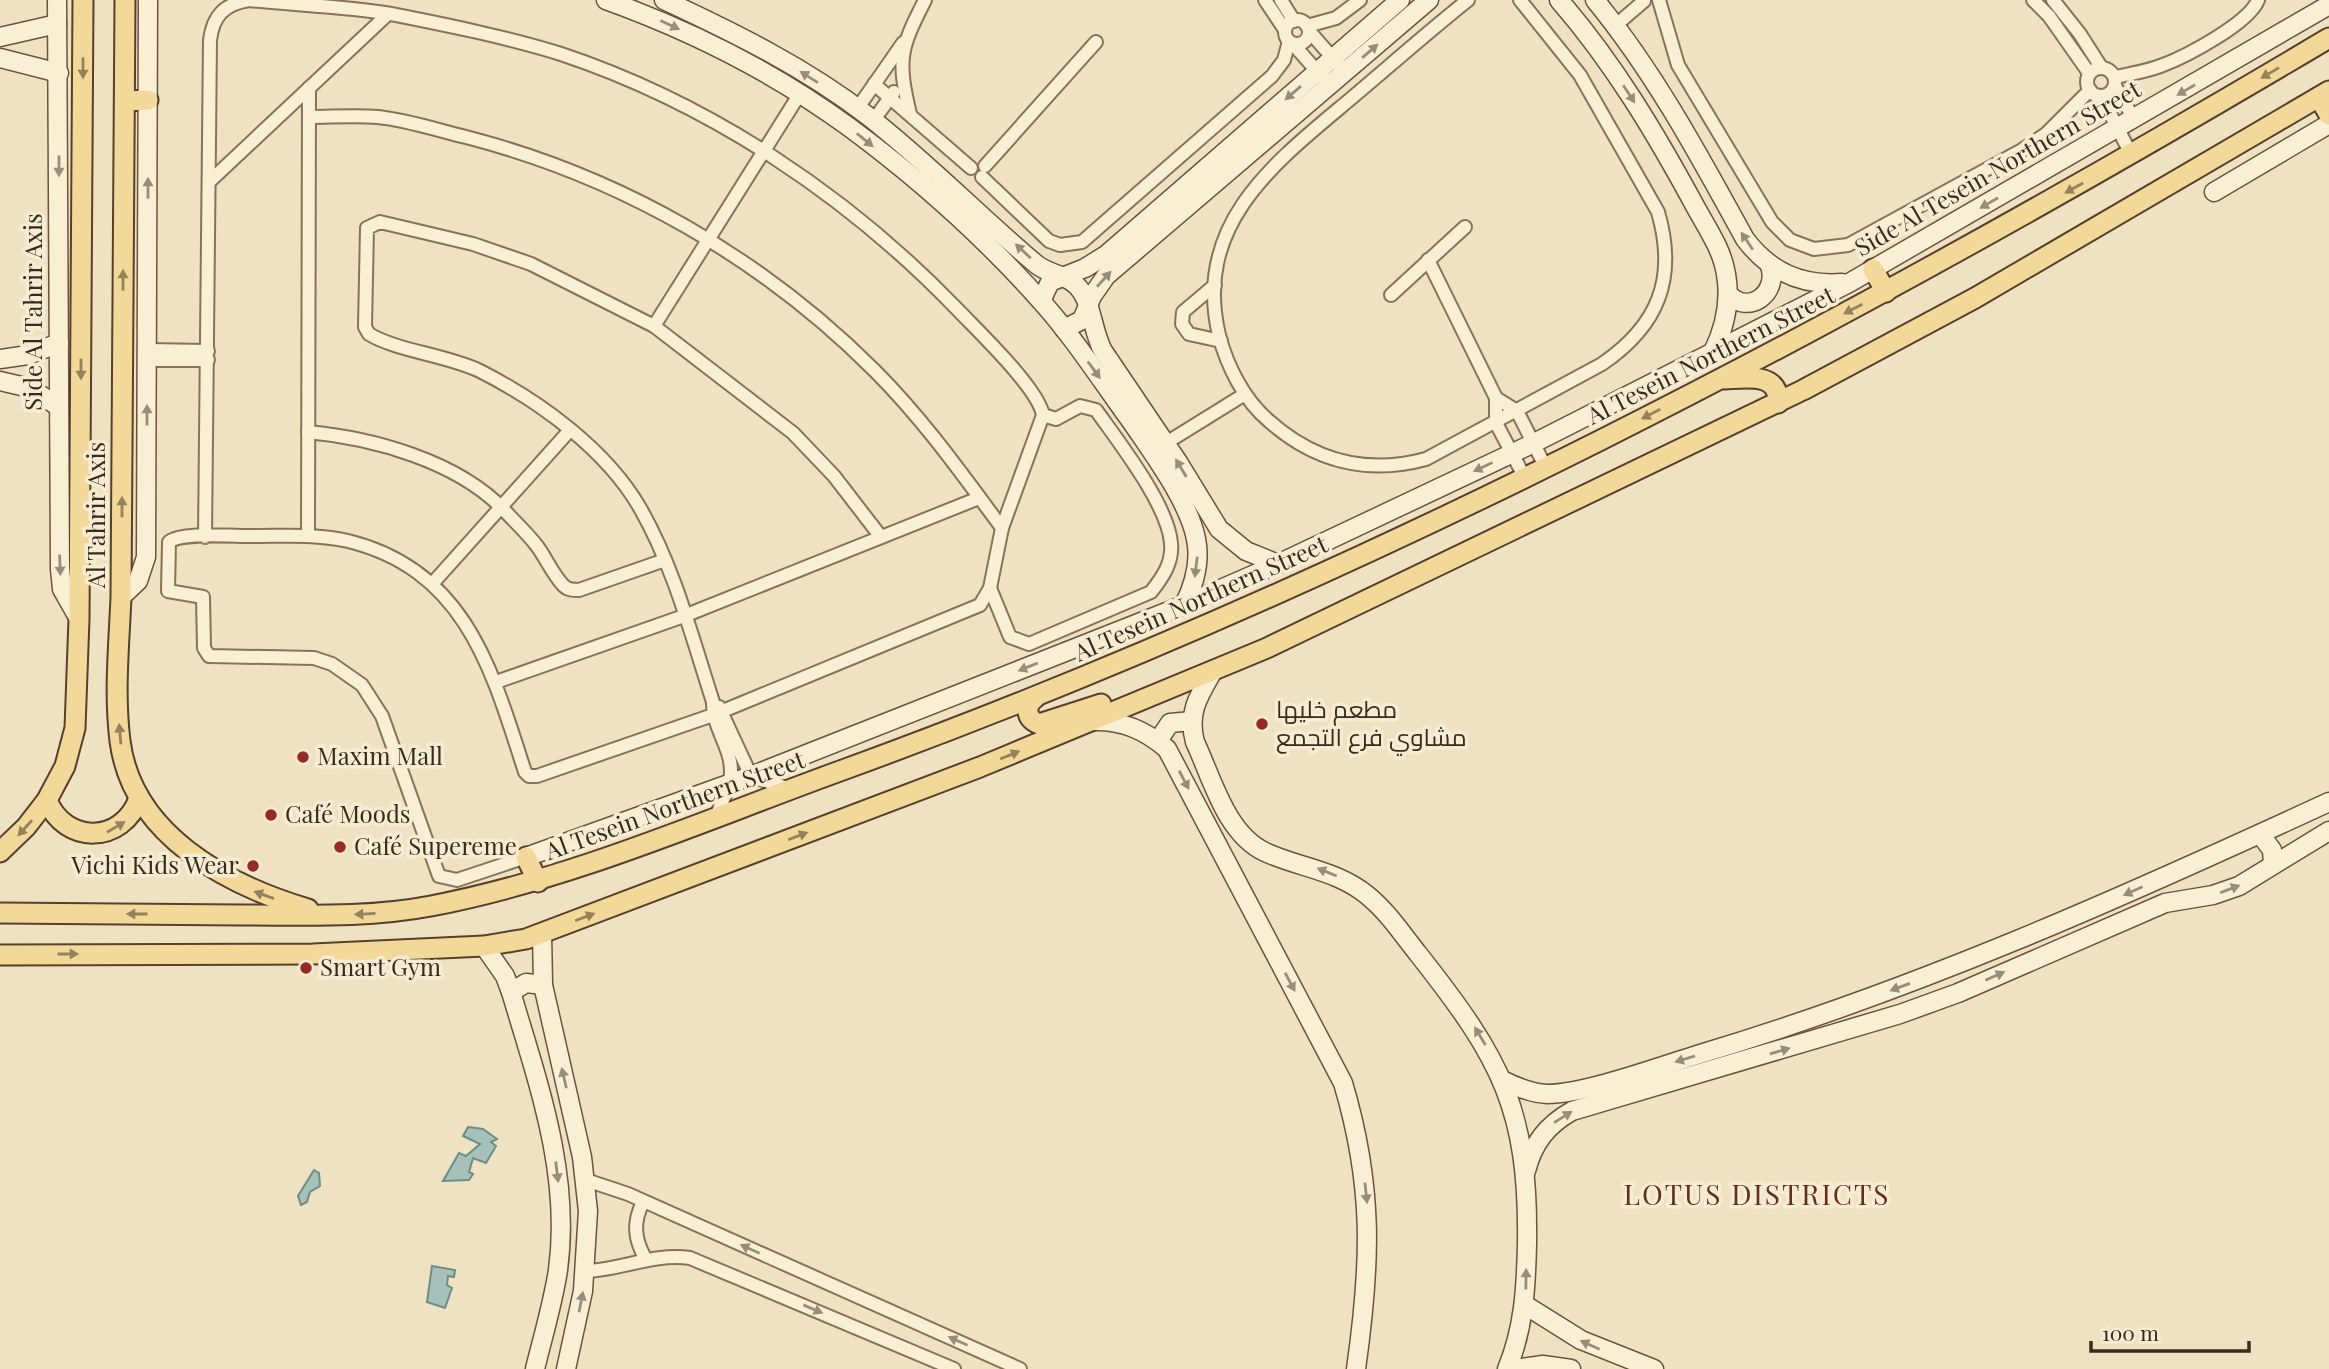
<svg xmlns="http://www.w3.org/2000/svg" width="2329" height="1369" viewBox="0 0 2329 1369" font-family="'Playfair Display',Cairo,serif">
<rect width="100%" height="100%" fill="#eee2c2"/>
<!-- water -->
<g fill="#a5c1b9" stroke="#6b8f87" stroke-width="2">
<polygon points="468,1127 483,1129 497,1139 491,1142 496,1146 486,1163 473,1158 469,1172 473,1174 469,1180 443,1181 459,1153 466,1156 480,1144 463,1136"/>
<polygon points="314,1170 319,1173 320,1186 310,1192 307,1202 301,1205 298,1196"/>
<polygon points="432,1266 455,1270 454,1277 448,1276 447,1285 452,1288 445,1308 427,1302"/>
</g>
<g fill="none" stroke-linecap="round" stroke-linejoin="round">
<defs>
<g id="street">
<polyline points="1265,0 1285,30"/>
<polyline points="1281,0 1294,21"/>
<path d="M1468,0C1429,31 1392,64 1354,96C1278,160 1192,222 1219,335C1227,366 1244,400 1269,421C1314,461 1367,475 1426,459L1602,364C1659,325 1677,278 1658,212L1580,75L1520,0"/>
<polyline points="1659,0 1678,65 1772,222 1790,240 1814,249 1848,245 2022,150 2046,134 2090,90"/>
<polyline points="2033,0 2049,16 2089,73"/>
<polyline points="2053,0 2080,34 2101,67"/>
<circle cx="1297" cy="32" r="12"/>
<polyline points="1616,25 1644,1"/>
<polyline points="1307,26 1336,18 1360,0"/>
<polyline points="1309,31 1338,64"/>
<polyline points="1293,44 1323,78"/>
<circle cx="2101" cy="82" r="14"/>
<path d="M2115,77C2131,74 2148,71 2163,65C2187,56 2249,23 2258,0"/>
<polyline points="874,84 971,168"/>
<polyline points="2115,86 2134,119"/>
<polyline points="2101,96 2132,156"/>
<polyline points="857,109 903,43"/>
<path d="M910,114C897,59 900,49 925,0"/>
<path d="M309,117C331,117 355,115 378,117C407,120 437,130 466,137C621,177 762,258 875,371C923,419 962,474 1002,528"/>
<polyline points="873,121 894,92"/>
<polyline points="985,166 1096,42"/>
<polyline points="982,177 1049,241 1060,245 1082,242 1272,76 1284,60 1289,41"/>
<polyline points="209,182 388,14"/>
<polyline points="1428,260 1496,398 1496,423 1525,478"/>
<polyline points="1215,285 1183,312 1182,324 1189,334 1221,341"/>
<polyline points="1391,295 1465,227"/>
<polyline points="654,326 799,95"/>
<polyline points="147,350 208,351"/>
<polyline points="147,360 208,360"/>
<polyline points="1496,398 1517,411 1546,468"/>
<path d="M308,432C373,438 457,461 504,510C515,522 527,533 537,546C546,558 553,575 564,586C568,590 573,590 579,590L665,560"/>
<polyline points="1166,443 1245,394"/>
<polyline points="308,536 309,88"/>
<path d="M205,537L210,40C213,16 224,4 249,0C296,5 345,6 391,14C447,25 506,37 561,54C711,104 848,196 957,309C978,331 1038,388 1043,415L1002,528L990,588L980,605L713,715L537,776H529L525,772C492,670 466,570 348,541C319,534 287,536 258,536C239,537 182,531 169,542L168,591L203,597L204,648L209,656L314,658L332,664L362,685L382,716L439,876L457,880L526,857"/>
<polyline points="432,584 570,430"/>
<path d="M990,588L1010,637L1029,644L1151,592C1163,577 1173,562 1171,543C1168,505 1118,441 1096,410L1080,406L1056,419L1043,415"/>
<polyline points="496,682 684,616 979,498"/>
<polyline points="719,707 751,776 790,789"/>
<path d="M716,817C721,803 730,788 731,773C732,748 712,727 713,702C692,637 674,567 640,508C606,449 539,401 480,371C447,355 397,351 369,334L365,327L367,228L380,222L473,244L531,264L654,326L793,433L834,476L881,537"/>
<polyline points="586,1180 628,1194 1020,1369"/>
<path d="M643,1202C633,1222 634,1238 645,1258"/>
<path d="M585,1271C622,1270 652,1253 690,1258L954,1369"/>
</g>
<g id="secondary">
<polyline points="57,0 60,569 62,589 79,619"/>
<path d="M606,0C692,31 775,73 849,127C918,178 984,237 1041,301C1075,339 1103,383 1133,424C1154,455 1189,502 1196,539C1201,563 1194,585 1184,605"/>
<path d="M664,0C735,33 806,68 868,116C927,162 979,216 1036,264C1049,275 1067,274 1078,287C1093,304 1092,331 1103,351L1178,462L1219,529L1246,551L1278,564"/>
<path d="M1559,0C1613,62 1656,134 1695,206C1707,228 1722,249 1726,274C1731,302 1725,327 1713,352"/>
<path d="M1595,0C1655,73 1700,157 1745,239C1770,272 1801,286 1842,283"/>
<polyline points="0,37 57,24"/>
<polyline points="0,58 59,73"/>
<polyline points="2214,192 2329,124"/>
<path d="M1728,294C1749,316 1779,293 1770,266"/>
<polyline points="1041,301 1050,282 1085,268 1106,255 1400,0"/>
<polyline points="1064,329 1082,320 1092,296 1106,276 1429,0"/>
<polyline points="0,359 28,355 59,343"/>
<polyline points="0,381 30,388 59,407"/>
<polyline points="121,597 138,581 146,557 148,0"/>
<path d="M1213,671C1199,695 1187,713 1195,742C1212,778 1226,834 1265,852C1300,868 1336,870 1367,895C1388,912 1402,934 1419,955C1501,1059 1529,1109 1527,1244C1526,1288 1524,1328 1507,1369"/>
<path d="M1093,721C1122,720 1145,730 1167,749L1343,1083C1374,1187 1371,1263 1356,1369"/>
<polyline points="1158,741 1170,723 1192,721"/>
<polyline points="2260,834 2272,850 2273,864"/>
<polyline points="526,857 751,776 1184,605 1278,564 1534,443 1849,283 2329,5"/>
<polyline points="542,933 543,985 582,1157 588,1211 583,1291 566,1369"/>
<path d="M484,946L505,976L511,992C538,1083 571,1174 558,1270C553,1303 543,1336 535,1369"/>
<polyline points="511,992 526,983 543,985"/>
<path d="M1502,1080C1516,1087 1530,1093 1547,1094C1585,1094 1661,1066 1700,1054C1918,989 2123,897 2329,802"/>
<path d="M1526,1171C1533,1143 1547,1125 1572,1111L1900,1014L1958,993L2165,903L2213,895L2239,886L2329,831"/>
<polyline points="1525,1305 1581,1340 1654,1369"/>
<polyline points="1515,1369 1543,1365 1571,1369"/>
</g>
<g id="primary">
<path d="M125,0L121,597C119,645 114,693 120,741C132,835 227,885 308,909"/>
<polyline points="2319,97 2329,115"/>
<polyline points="125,101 148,100"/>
<polyline points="1873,269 1886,292"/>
<path d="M1725,379C1747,378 1779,372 1778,403"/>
<path d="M1035,698C1024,706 1026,719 1039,724L1101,704"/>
<path d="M47,800C65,845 123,844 139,798"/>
<polyline points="0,852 26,827 47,800 65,766 75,728 79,619 83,0"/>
<polyline points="526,857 538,882"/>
<path d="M0,913C80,914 161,914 241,915C304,915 368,918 431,906C572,879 705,820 840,771C1361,582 1853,321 2329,38"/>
<polyline points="0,955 313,954 484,946 526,939 980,767 1267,648 1803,390 1975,298 2329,91"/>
</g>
</defs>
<!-- street casing -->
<use href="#street" stroke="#887359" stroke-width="16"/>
<!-- secondary casing -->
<use href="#secondary" stroke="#6a543c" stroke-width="21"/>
<!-- primary casing -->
<use href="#primary" stroke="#56412d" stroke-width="23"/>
<!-- street -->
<use href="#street" stroke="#f9efd5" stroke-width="12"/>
<!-- secondary -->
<use href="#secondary" stroke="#f9efd5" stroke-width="18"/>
<!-- primary -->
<use href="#primary" stroke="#f2d899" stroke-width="19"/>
</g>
<!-- one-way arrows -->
<defs><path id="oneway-solid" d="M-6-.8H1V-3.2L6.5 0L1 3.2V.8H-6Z" transform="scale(1.75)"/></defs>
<g fill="#988d79">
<use href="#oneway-solid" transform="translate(670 25) rotate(25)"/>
<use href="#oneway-solid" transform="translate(1370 51) rotate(-41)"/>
<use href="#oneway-solid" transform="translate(809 77) rotate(-148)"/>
<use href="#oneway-solid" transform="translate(2186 90) rotate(150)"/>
<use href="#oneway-solid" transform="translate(1293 93) rotate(139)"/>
<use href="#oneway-solid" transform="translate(1629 94) rotate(57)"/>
<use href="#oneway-solid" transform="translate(865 140) rotate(39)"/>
<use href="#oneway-solid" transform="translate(59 166) rotate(90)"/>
<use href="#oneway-solid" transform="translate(148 188) rotate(-90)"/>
<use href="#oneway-solid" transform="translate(1989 203) rotate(150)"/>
<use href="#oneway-solid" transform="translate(1747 241) rotate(-124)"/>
<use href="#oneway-solid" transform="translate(1023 251) rotate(-137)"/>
<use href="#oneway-solid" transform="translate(1104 279) rotate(-48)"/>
<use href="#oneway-solid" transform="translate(1094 370) rotate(54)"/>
<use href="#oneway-solid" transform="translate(147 415) rotate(-90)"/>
<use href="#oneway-solid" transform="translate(1483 467) rotate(155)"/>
<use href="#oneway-solid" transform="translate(1181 468) rotate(-121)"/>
<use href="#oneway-solid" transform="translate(60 565) rotate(88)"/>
<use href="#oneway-solid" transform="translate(1196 567) rotate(97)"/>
<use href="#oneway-solid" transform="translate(1028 667) rotate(158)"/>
<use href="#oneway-solid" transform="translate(1184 780) rotate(62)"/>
<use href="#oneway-solid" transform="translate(1327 872) rotate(-158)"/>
<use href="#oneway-solid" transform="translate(2230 889) rotate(-21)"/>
<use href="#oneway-solid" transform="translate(2133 891) rotate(156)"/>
<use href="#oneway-solid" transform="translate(1995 976) rotate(-24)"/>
<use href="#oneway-solid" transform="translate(1290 982) rotate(62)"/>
<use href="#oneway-solid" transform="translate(1900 987) rotate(160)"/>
<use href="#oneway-solid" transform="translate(1480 1036) rotate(-121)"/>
<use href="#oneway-solid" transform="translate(1780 1051) rotate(-16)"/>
<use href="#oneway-solid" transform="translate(1685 1059) rotate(163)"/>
<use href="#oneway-solid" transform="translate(564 1078) rotate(-103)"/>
<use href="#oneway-solid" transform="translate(1563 1117) rotate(-32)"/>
<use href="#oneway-solid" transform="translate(557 1172) rotate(83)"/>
<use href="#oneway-solid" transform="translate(1366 1193) rotate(84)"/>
<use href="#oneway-solid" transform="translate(750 1249) rotate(-156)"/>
<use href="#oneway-solid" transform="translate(1526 1279) rotate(-89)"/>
<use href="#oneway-solid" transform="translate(581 1302) rotate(-79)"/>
<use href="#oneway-solid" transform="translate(813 1309) rotate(23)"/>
<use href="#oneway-solid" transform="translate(958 1341) rotate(-156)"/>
<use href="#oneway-solid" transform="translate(1590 1345) rotate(-156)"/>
</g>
<g fill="#95825b">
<use href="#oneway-solid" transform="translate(83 68) rotate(90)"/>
<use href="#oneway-solid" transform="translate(2270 73) rotate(149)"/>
<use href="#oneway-solid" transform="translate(2074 188) rotate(151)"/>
<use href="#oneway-solid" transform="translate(123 280) rotate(-90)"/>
<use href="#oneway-solid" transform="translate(1853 309) rotate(153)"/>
<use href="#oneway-solid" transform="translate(81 369) rotate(90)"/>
<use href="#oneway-solid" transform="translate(1651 414) rotate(153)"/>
<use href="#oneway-solid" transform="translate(122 507) rotate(-90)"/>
<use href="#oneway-solid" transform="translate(120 734) rotate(-95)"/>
<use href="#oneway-solid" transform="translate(1010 755) rotate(-22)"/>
<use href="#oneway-solid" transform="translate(116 827) rotate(-30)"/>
<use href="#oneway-solid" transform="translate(25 828) rotate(132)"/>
<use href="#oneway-solid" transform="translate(798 836) rotate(-21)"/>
<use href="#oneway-solid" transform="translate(264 895) rotate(-160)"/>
<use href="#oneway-solid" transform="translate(137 914) rotate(-180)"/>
<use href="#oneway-solid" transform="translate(365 914) rotate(177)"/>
<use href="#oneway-solid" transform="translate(585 917) rotate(-21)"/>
<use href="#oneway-solid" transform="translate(68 954)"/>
</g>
<!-- markers -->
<g fill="#982928" stroke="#f6ecd2" stroke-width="2.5">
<circle cx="1262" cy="724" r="7"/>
<circle cx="303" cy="757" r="7"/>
<circle cx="271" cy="815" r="7"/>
<circle cx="340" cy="847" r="7"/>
<circle cx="253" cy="866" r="7"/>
<circle cx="306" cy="968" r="7"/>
</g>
<g text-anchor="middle" stroke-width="7" stroke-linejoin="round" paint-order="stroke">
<!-- street labels -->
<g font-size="24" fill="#382b1d" stroke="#f6ecd2">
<text transform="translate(1998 169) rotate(-30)" y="8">Side Al Tesein Northern Street</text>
<text transform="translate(34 312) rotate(-90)" y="8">Side Al Tahrir Axis</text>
<text transform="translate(1711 356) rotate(-27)" y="8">Al Tesein Northern Street</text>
<text transform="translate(97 515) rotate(-90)" y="8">Al Tahrir Axis</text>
<text transform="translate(1201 599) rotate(-24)" y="8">Al Tesein Northern Street</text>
<text transform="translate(675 806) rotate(-20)" y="8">Al Tesein Northern Street</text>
</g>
<!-- poi labels -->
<g font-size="24" fill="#382b1d" stroke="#f6ecd2" text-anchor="start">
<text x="1276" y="718">مطعم خليها<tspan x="1276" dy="28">مشاوي فرع التجمع</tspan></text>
<text x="317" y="765">Maxim Mall</text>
<text x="285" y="823">Café Moods</text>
<text x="354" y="855">Café Supereme</text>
<text x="239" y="874" text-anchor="end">Vichi Kids Wear</text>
<text x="320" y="976">Smart Gym</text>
</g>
<!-- quarter labels -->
<g font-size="28" letter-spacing="2" fill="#652d1c" stroke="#f6ecd2">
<text x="1757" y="1205">LOTUS DISTRICTS</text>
</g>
</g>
<!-- scale -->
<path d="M2091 1341v10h158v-10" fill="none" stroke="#382b1d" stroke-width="3.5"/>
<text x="2102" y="1341" font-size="21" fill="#382b1d" stroke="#f6ecd2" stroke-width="5" paint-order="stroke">100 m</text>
</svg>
